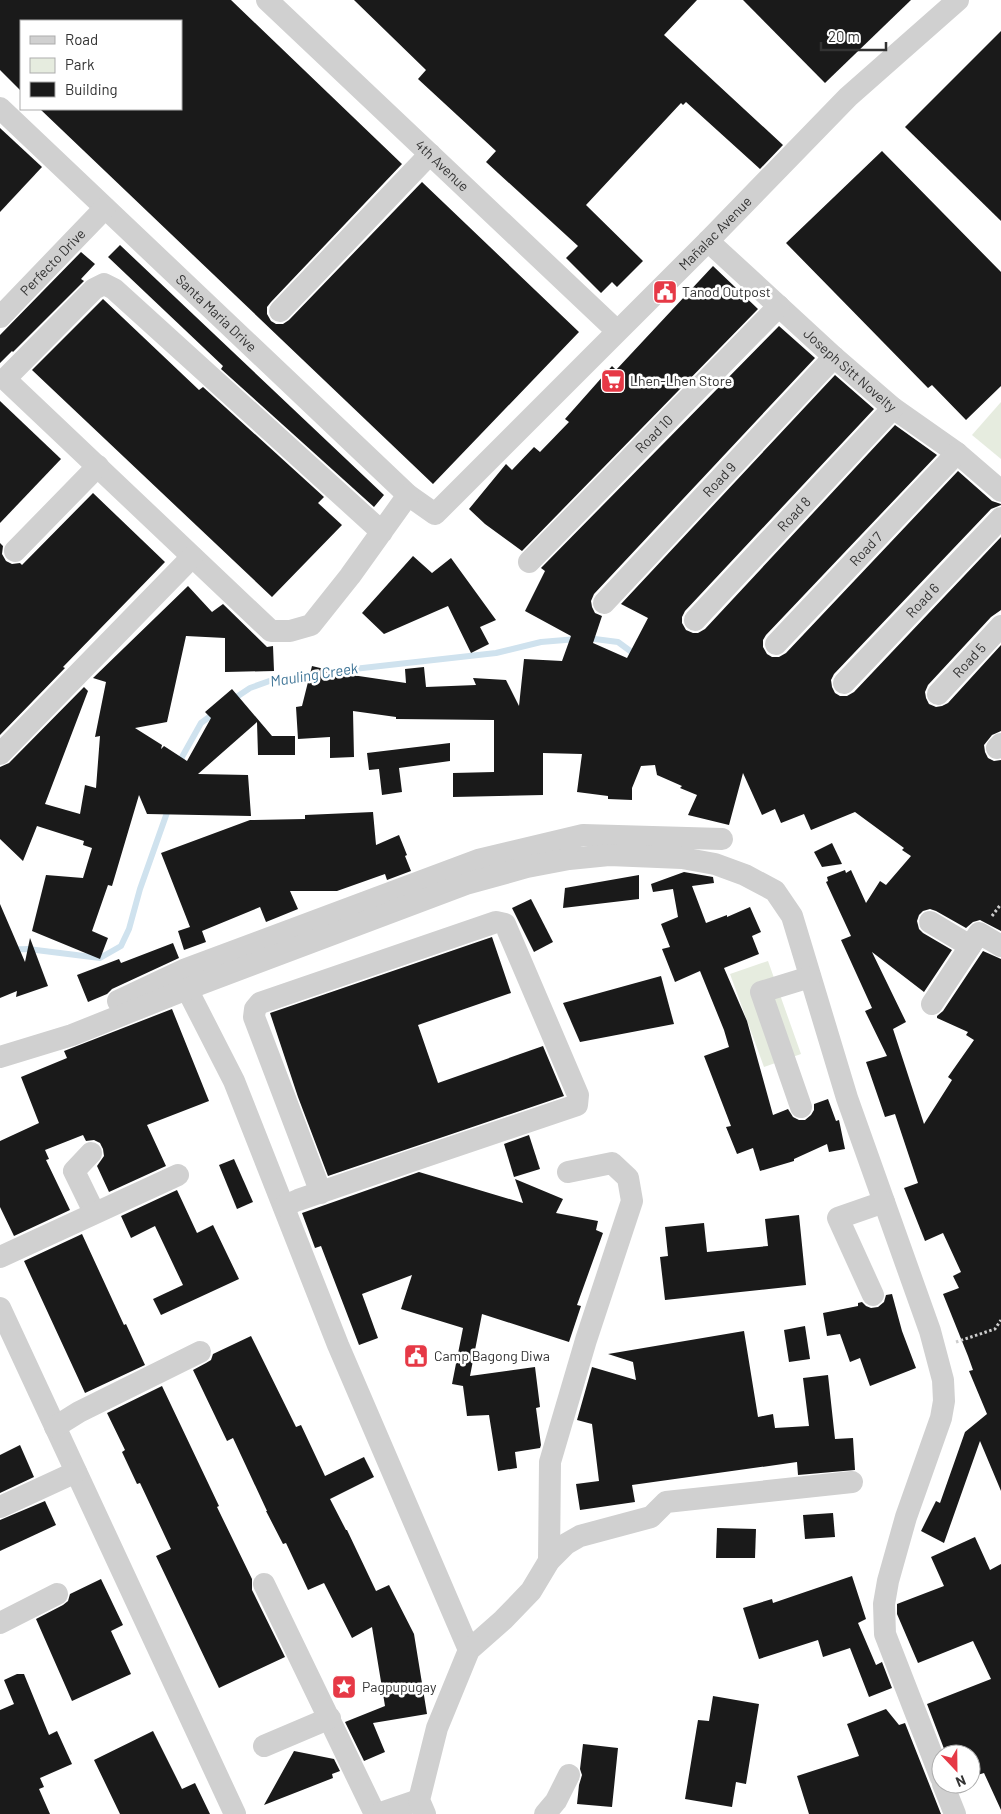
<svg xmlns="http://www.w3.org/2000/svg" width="1001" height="1814" viewBox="0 0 1001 1814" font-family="Barlow,sans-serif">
<rect width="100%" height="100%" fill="#fff"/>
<!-- green -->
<g fill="#e6ecdf">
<polygon points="1001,402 1001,459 972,435"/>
<polygon points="768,961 801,1054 764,1067 730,974"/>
</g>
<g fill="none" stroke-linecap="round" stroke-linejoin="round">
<!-- stream -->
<g stroke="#cfe2ee" stroke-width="6">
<polyline points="587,638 618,642 637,656"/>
<polyline points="327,672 496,653 541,642 577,639"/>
<polyline points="232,700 250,688 275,679 317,674"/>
<polyline points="180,766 182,757 201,723 216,712"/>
<polyline points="0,950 28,949 100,958 121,946 129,929 140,889 169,807"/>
</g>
</g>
<!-- building -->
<g fill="#1a1a1a">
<polygon points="0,0 231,0 402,164 271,302 267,307 267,314 271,321 276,324 283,324 289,320 422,182 579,332 433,484 40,109 181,109 181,21 21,21 21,91 0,70"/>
<polygon points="354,0 697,0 664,35 783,145 760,169 686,102 683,105 681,103 586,205 643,261 617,287 612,282 601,293 566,258 578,246 486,162 496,151 418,79 426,70"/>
<polygon points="743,0 911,0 825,83"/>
<polygon points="1001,31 1001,221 905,127"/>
<polygon points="0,128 42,167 0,212"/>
<polygon points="882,151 1001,272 1001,386 966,420 932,385 928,388 786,243"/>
<polygon points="120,245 384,495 374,507 221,369 223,366 108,257"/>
<polygon points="81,252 95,264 81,279 84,281 13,352 12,351 0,363 0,335"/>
<polygon points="713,266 758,309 522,551 485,524 469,509 506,464 512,470 534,447 540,452 569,422 565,419 612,366 616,370"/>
<polygon points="103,299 199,390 203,387 324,497 318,503 342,525 272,597 32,370"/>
<polygon points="779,326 815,358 594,594 591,601 592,607 595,613 602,616 593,643 627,658 648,618 621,604 835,375 874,409 685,611 682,617 682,623 686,630 693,633 698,633 705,629 895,425 937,455 766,635 763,640 763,647 767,654 772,657 779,657 786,653 958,471 992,501 1001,504 1001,505 991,509 834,674 831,680 832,687 835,693 840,696 847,696 854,692 1001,537 1001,610 991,617 928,685 925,692 926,698 929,704 936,707 942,706 948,703 1001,645 1001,731 992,735 984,745 985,752 988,758 994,761 1001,760 1001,931 980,920 973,922 966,928 936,911 930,909 923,911 919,915 917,921 919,929 923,933 952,950 924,992 872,952 906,1022 893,1029 924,1124 952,1080 948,1077 974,1040 966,1035 968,1032 937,1018 937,1016 943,1011 983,951 1001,959 1001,1491 980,1441 944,1543 921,1531 936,1501 940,1503 965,1432 987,1414 969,1371 973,1370 968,1356 943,1294 959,1288 953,1276 961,1272 943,1233 925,1241 904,1188 918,1183 895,1114 885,1117 866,1062 887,1056 865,1011 872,1008 841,940 851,936 826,882 828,881 827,877 845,870 846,873 851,870 866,903 880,881 886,885 911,856 902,850 904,848 855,812 811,830 804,814 781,823 775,809 762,815 743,773 729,825 688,815 697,795 680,788 682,786 657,775 655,765 641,766 632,788 632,800 608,799 608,796 577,792 582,754 543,753 543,795 453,797 453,773 494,772 494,720 396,719 396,717 353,711 354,757 330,758 330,737 298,739 296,707 302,706 312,666 345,674 406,683 405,669 424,667 426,687 476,685 473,678 506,680 519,706 524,659 562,661 571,636 525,611 545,571 541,568"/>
<polygon points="0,401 61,459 0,523"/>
<polygon points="93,493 165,562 63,667 65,668 0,735 0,543 3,546 2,554 6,561 12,564 20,563 22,565"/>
<polygon points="413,556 432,573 451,558 496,620 480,627 489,644 471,653 448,606 384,634 362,613"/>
<polygon points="188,586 212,612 223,604 267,647 273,646 274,671 225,672 225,638 186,636 167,722 135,728 162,745 161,749 164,746 187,761 211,718 205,712 232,689 272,736 295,736 295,755 258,755 257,722 198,774 248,775 251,816 147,814 139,795 112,886 108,885 92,931 108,938 100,959 32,931 46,875 83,878 92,848 83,845 84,841 37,826 23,861 0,839 0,767 9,763 84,687 88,691 45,804 80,814 85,785 96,788 100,736 95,737 106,682 93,678"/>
<polygon points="450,743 450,761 399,768 402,792 382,795 379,769 369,770 367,753"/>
<polygon points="373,812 376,845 399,835 407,855 405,856 411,871 387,880 385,874 337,891 290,891 298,909 266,922 260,907 202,931 206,942 184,950 178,931 190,927 161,853 250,820 305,819 305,815"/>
<polygon points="832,843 842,864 822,867 814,852"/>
<polygon points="684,872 713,877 714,883 692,886 706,923 727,915 727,917 750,907 761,932 752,936 759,954 724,968 747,1021 773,1115 788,1109 793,1117 799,1120 805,1120 811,1115 814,1110 814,1104 828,1099 836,1121 839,1120 845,1149 829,1152 827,1144 794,1159 794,1161 760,1171 753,1148 737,1154 726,1127 731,1126 704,1056 729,1047 724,1030 700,971 675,982 662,949 670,947 661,924 678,917 673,889 653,892 651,884"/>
<polygon points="639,875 639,899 563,908 565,888"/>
<polygon points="531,899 553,942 534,952 512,908"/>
<polygon points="0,904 25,962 30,938 48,986 16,997 17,991 0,998"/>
<polygon points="492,937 511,993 418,1025 438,1083 543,1046 564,1096 328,1176 298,1097 270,1013"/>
<polygon points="173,943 179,958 112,989 107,994 88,1002 77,975 119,959 121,963"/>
<polygon points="661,976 674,1024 580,1042 563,1003"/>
<polygon points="172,1009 209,1101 147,1125 166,1166 109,1192 97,1166 104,1156 103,1149 100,1143 94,1140 86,1141 83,1135 45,1150 49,1159 46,1160 70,1210 14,1236 0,1207 0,1141 39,1123 21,1077 67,1058 64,1051"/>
<polygon points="529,1135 540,1169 514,1177 504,1144"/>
<polygon points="234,1159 253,1202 237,1209 219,1165"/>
<polygon points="419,1172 523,1203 515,1179 563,1199 556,1213 598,1221 596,1230 603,1233 577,1305 581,1306 569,1342 482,1314 470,1376 535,1367 540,1407 536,1408 541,1445 540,1448 515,1452 517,1468 498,1471 489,1415 467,1416 463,1386 452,1384 463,1328 401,1309 412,1275 362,1294 378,1338 359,1345 321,1246 315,1248 302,1213"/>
<polygon points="177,1190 197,1233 213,1225 239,1279 161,1315 153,1299 183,1285 155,1226 131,1238 121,1216"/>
<polygon points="799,1215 806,1285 665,1300 660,1257 668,1256 665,1227 704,1223 707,1252 768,1246 765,1219"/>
<polygon points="82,1234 124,1325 126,1324 145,1365 85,1393 24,1261"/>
<polygon points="892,1294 902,1331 916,1368 870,1386 860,1358 850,1362 840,1334 827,1336 823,1313 858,1306 858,1303 862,1302 866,1306 871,1308 878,1307 884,1302 886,1295"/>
<polygon points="805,1326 810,1359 789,1362 784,1330"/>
<polygon points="744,1331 758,1417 773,1414 775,1428 809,1426 803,1378 828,1375 835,1439 853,1438 855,1470 798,1475 797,1462 632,1485 635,1502 580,1510 576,1484 599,1481 592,1424 577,1420 592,1367 636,1380 633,1362 608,1354"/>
<polygon points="251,1336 296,1427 301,1425 325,1476 364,1457 374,1477 330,1499 346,1530 347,1530 376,1591 389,1585 414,1634 427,1714 373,1723 385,1752 364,1761 345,1722 385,1706 372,1627 352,1638 324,1583 308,1590 286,1543 283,1544 266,1511 267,1511 233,1438 227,1441 193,1370 206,1363 211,1360 213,1354"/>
<polygon points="162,1386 219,1506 217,1507 252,1579 252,1590 285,1657 219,1688 156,1556 171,1549 140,1483 137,1484 122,1452 125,1450 107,1413"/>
<polygon points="20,1445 34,1477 0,1493 0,1455"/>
<polygon points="45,1501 56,1525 0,1551 0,1520"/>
<polygon points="833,1513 835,1537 805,1539 803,1515"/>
<polygon points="717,1528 756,1529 755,1558 716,1558"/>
<polygon points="975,1537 990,1570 1001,1564 1001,1810 984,1773 971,1777 971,1754 946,1754 927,1704 991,1679 973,1641 918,1663 897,1614 897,1604 944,1586 931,1557"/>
<polygon points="852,1576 866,1619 858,1623 876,1665 882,1662 892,1688 869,1697 850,1648 823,1657 818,1640 759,1659 743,1608 772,1599 773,1603"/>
<polygon points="101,1579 123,1625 111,1631 131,1674 72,1701 36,1619 63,1605 68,1601 70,1594"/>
<polygon points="17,1674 24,1674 49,1735 57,1731 72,1764 40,1778 44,1787 39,1789 50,1814 0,1814 0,1710 14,1704 4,1680"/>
<polygon points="713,1696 759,1704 746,1784 736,1782 732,1807 685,1799 698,1720 709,1721"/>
<polygon points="886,1709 899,1725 905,1723 941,1814 809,1814 797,1776 859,1756 847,1724"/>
<polygon points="153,1731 182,1789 195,1783 210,1814 120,1814 94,1760"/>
<polygon points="583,1744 618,1748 612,1807 577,1804 579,1785 582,1775 580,1769"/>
<polygon points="294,1751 334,1759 340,1771 332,1774 333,1778 264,1805"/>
</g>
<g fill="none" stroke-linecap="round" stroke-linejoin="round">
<!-- path -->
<g stroke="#cdcdcd" stroke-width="3" stroke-dasharray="2.5 2.5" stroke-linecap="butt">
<polyline points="992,916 1001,904"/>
<polyline points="956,1342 995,1329 1001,1320"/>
</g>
<!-- minor -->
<g stroke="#d0d0d0" stroke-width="22">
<path id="s1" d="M267,0L617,331"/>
<path id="s2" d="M0,108L408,495L435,514L708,241L848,97L958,0"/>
<path id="s3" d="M708,241L834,357L893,408L957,453L1001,491"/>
<polyline points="280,311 430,154"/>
<path id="s4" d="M0,317L105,208"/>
<polyline points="382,532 114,289 104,284 94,289 5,379 271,631 290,631 311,625 350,576 408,495"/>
<polyline points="15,551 98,466"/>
<path id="s5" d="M529,562L779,306"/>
<path id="s6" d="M604,603L834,357"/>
<path id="s7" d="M695,620L893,408"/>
<path id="s8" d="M776,644L957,453"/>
<path id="s9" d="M844,683L1001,518"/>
<path id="s10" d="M938,694L1001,626"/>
<polyline points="997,748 1001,744"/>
<polyline points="0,754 192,557"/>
<polyline points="930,922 970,946"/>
<polyline points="187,989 234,1081 338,1345 469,1650"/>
<polyline points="118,1001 186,969 478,860 583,835 722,839"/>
<polyline points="932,1004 979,933 1001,946"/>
<polyline points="0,1057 72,1035 187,989 466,884 527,867 569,859 609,855 682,858 715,864 745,875 775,891 792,916 847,1098 930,1331 943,1380 944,1401 941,1418 906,1517 888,1581 884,1604 885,1634 941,1778"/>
<polyline points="801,1107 761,992 810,977"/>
<polyline points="91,1153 74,1171 94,1212"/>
<polyline points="284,1206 298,1200 417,1159 577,1105 578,1095 505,924 496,922 260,1003 255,1009 254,1017 321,1193"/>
<polyline points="0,1257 178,1175"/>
<polyline points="873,1295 838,1218 884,1202"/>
<polyline points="0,1308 235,1814"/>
<polyline points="55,1427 79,1412 200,1352"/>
<polyline points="0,1507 76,1472"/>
<polyline points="549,1561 550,1462 586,1340 632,1201 628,1178 612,1163 568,1172"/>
<polyline points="264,1584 375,1814"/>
<polyline points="0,1623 57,1594"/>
<polyline points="264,1746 330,1718"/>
<polyline points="943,1784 955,1814"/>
<polyline points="378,1814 419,1800"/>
<polyline points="425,1814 419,1800 437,1728 469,1650 503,1620 531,1591 549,1561 566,1544 580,1536 651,1517 666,1502 852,1482"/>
<polyline points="545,1814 556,1801 569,1775"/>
</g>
</g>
<!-- icons -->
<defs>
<symbol id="civic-square" viewBox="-11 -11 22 22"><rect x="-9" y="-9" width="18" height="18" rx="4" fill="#e63946" stroke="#fff"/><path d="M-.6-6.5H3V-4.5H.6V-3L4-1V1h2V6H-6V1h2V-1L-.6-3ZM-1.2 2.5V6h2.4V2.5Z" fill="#fff"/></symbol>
<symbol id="supermarket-square" viewBox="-11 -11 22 22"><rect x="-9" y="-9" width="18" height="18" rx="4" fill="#e63946" stroke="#fff"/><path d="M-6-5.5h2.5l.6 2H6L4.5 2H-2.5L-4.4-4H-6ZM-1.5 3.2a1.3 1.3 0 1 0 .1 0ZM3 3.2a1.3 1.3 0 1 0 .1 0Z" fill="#fff"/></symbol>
<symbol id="sight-square" viewBox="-11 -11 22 22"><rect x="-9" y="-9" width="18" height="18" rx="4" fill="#e63946" stroke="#fff"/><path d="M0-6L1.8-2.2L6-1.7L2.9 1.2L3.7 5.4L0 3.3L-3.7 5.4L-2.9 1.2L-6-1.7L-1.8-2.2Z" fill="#fff"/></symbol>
</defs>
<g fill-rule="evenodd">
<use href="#civic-square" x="651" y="278" width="28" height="28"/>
<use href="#supermarket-square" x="599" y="367" width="28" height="28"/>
<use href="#civic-square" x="402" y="1342" width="28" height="28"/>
<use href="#sight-square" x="330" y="1673" width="28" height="28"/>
</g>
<g text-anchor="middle" stroke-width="5" stroke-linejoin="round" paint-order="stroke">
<!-- street labels -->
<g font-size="14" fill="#333" stroke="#fff">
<text dy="5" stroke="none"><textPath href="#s1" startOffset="241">4th Avenue</textPath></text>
<text dy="5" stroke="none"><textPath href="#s2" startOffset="992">Mañalac Avenue</textPath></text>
<text dy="5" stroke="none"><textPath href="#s4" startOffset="76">Perfecto Drive</textPath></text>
<text dy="5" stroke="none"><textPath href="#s2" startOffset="298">Santa Maria Drive</textPath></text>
<text dy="5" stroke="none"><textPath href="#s3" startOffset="192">Joseph Sitt Novelty</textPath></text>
<text dy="5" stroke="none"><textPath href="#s5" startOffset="179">Road 10</textPath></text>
<text dy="5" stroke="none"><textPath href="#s6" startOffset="169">Road 9</textPath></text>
<text dy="5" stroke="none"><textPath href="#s7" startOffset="145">Road 8</textPath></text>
<text dy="5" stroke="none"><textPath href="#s8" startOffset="131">Road 7</textPath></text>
<text dy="5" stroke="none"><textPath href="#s9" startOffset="114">Road 6</textPath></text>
<text dy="5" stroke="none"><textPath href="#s10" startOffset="46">Road 5</textPath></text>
</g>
<!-- poi labels -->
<g font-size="14" fill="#333" stroke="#fff" text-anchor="start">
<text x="682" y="297">Tanod Outpost</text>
<text x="630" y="386">Lhen-Lhen Store</text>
<text x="434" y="1361">Camp Bagong Diwa</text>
<text x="362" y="1692">Pagpupugay</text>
</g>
<!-- water labels -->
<g font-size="15" font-style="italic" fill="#3f7597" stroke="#fff">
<text transform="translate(314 675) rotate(-9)" y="5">Mauling Creek</text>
</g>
</g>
<!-- legend -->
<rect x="20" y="20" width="162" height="90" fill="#ffffff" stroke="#adadad"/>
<rect x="30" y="36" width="25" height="8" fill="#d0d0d0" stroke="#adadad"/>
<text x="65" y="45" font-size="15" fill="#333333">Road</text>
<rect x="30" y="58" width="25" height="15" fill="#e6ecdf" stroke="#adadad"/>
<text x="65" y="70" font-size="15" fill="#333333">Park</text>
<rect x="30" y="82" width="25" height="15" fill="#1a1a1a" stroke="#adadad"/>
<text x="65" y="95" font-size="15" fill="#333333">Building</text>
<!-- north arrow -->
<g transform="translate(956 1769) rotate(158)"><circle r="24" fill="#ffffff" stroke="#adadad"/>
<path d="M0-4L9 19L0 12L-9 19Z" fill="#e63946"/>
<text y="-8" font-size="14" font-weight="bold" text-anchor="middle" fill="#333333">N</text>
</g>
<!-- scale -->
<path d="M821 42v8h65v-8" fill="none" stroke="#333333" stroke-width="2.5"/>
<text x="828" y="42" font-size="15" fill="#333333" stroke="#ffffff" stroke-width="4" paint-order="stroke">20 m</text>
</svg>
